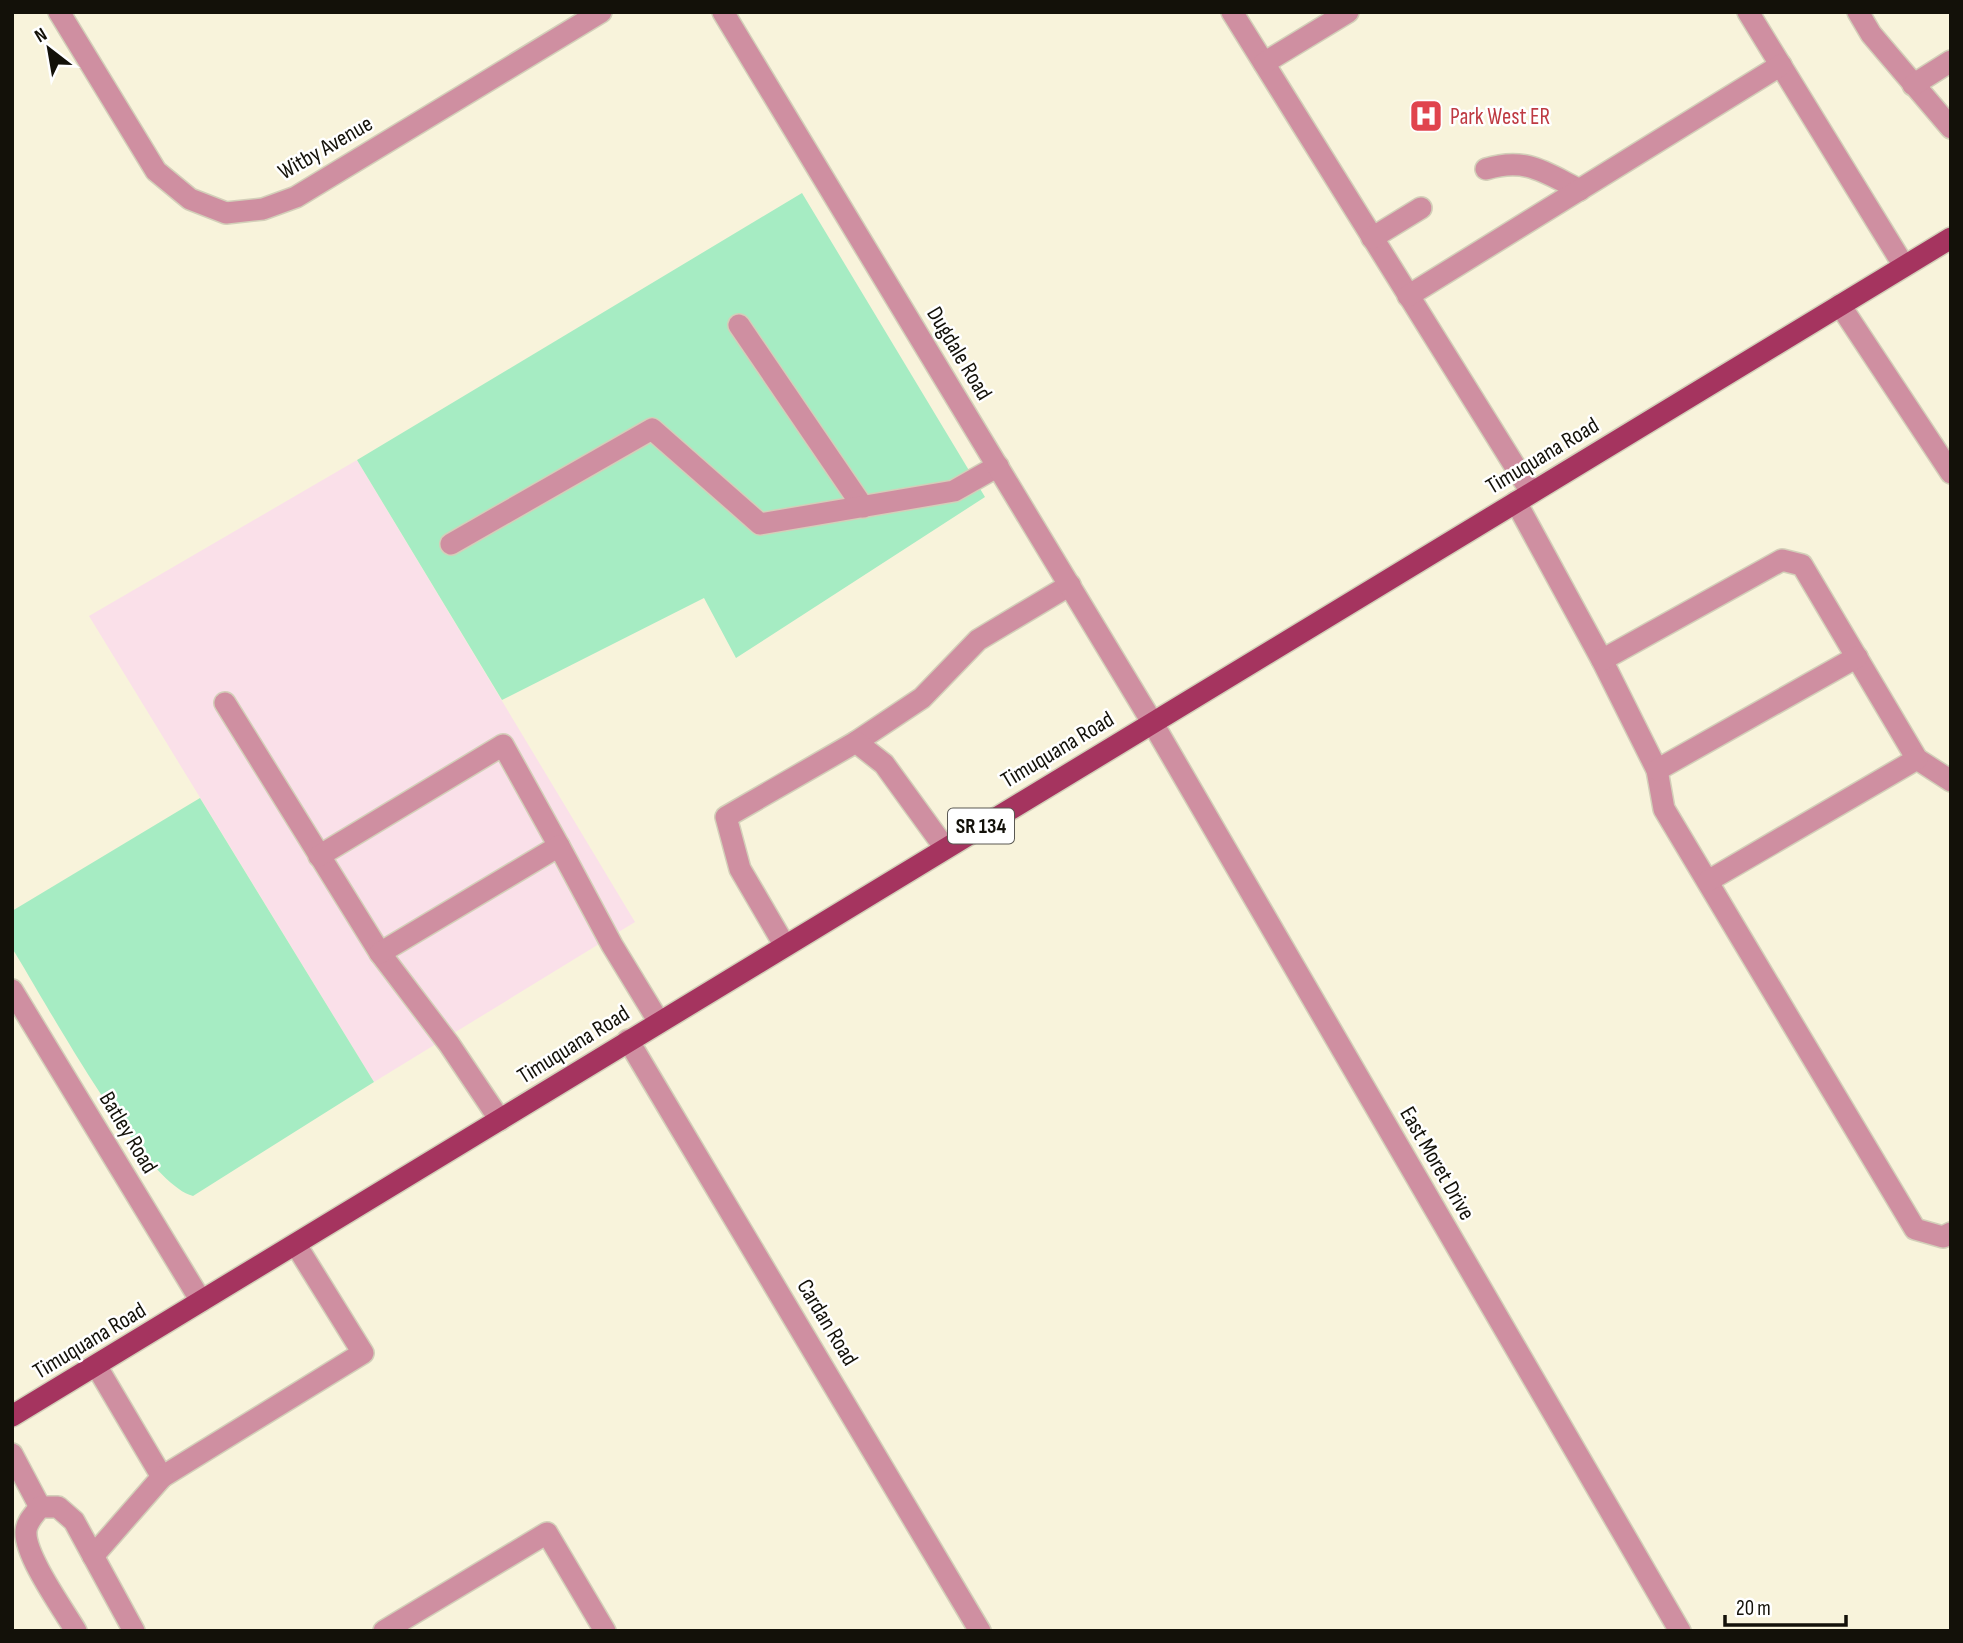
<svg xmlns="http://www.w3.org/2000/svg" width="1963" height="1643" viewBox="0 0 1963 1643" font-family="'Sofia Sans Condensed',sans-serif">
<rect width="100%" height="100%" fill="#f8f3db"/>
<!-- industrial -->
<polygon fill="#fae0e9" points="357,460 635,922 374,1082 89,616"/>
<!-- green -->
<g fill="#a6ecc3">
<polygon points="802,193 985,497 736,658 704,598 502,700 357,460"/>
<path d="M200,798L374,1082L193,1196C143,1183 44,999 12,948V911Z"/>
</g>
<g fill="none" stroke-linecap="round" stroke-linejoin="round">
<defs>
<g id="lane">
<polyline points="1232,12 1531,492"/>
<polyline points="1748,12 1904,266"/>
<polyline points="1858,12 1871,34 1951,128"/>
<polyline points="1264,63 1348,12"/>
<polyline points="1913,85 1951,61"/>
<path d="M1486,169C1526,157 1544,172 1580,190"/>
<polyline points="1372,238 1421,208"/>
<polyline points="1408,296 1781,65"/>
<polyline points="1840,305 1951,473"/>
<polyline points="739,325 863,507"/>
<polyline points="1516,502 1602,660 1657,770 1664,809 1915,1229 1943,1237 1951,1233"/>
<polyline points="451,544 652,429 760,524 954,491 998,466"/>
<polyline points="1602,660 1782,560 1802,565 1917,759 1951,781"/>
<polyline points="225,703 380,953 449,1044 500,1120"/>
<polyline points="856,742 922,698 978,640 1070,585"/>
<polyline points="1657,770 1857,657"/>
<polyline points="319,856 503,745 559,846"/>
<polyline points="1708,881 1917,759"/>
<polyline points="785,946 740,869 726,817 856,742 884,764 945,848"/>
<polyline points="380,953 559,846 612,945 659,1022"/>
<polyline points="97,1367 162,1477 363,1353 296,1245"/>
<polyline points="93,1556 162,1477"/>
<polyline points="384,1631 547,1533 605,1631"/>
</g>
<g id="street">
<polyline points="59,12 156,171 190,199 226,213 263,209 296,197 601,12"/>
<polyline points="723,12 1152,722 1680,1631"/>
<polyline points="12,990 201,1301"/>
<polyline points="628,1040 980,1631"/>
<polyline points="12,1454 40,1507"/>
<path d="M76,1631C63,1609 24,1555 26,1531C27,1521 34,1515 40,1507H58L74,1521L134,1631"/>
</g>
<polyline id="primary" points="12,1416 1951,238"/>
</defs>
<!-- lane casing -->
<use href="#lane" stroke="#d3cfb9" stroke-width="24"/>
<!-- street casing -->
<use href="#street" stroke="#d3cfb9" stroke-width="24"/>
<!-- primary casing -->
<use href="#primary" stroke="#d3cfb9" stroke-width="24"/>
<!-- lane -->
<use href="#lane" stroke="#cf8fa1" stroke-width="21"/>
<!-- street -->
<use href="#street" stroke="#cf8fa1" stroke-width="21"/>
<!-- primary -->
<use href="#primary" stroke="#a5345f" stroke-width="21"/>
</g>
<!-- icons -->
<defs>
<symbol id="hospital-square" viewBox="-11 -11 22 22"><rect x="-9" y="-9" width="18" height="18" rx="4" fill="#e0444e" stroke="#fff"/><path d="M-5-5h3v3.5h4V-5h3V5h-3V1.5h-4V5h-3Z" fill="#fff"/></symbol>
</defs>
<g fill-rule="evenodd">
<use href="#hospital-square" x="1407" y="97" width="38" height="38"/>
</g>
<g text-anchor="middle" stroke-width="5" stroke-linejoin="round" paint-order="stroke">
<!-- shield labels -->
<rect fill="#fff" stroke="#5a5853" stroke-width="2" x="948" y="808.5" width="66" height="35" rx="5"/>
<g font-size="21" font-weight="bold" fill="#131109">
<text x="981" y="833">SR 134</text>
</g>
<!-- health labels -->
<g font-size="23" fill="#be3a42" stroke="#fff" text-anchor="start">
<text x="1450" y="124">Park West ER</text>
</g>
<!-- street labels -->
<g font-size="23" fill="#131109" stroke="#fff">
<text transform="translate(325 147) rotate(-30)" y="8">Witby Avenue</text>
<text transform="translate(960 353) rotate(59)" y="8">Dugdale Road</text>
<text transform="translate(1542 455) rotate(-31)" y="8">Timuquana Road</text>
<text transform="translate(1057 749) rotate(-31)" y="8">Timuquana Road</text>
<text transform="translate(573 1044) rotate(-32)" y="8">Timuquana Road</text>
<text transform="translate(129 1132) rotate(59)" y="8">Batley Road</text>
<text transform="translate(1438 1163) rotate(60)" y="8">East Moret Drive</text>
<text transform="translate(828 1322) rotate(59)" y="8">Cardan Road</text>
<text transform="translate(89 1340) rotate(-31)" y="8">Timuquana Road</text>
</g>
</g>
<!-- border -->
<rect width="1963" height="1643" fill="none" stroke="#131109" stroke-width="28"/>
<!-- north arrow -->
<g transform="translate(49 49) rotate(329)" stroke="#ffffff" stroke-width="5" paint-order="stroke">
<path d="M0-5L12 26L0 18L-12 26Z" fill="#131109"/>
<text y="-10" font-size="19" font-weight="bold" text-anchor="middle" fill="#131109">N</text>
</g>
<!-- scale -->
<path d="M1725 1615v10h121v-10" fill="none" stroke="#131109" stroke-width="3.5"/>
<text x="1736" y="1615" font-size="21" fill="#131109" stroke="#ffffff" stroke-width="5" paint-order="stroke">20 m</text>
</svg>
